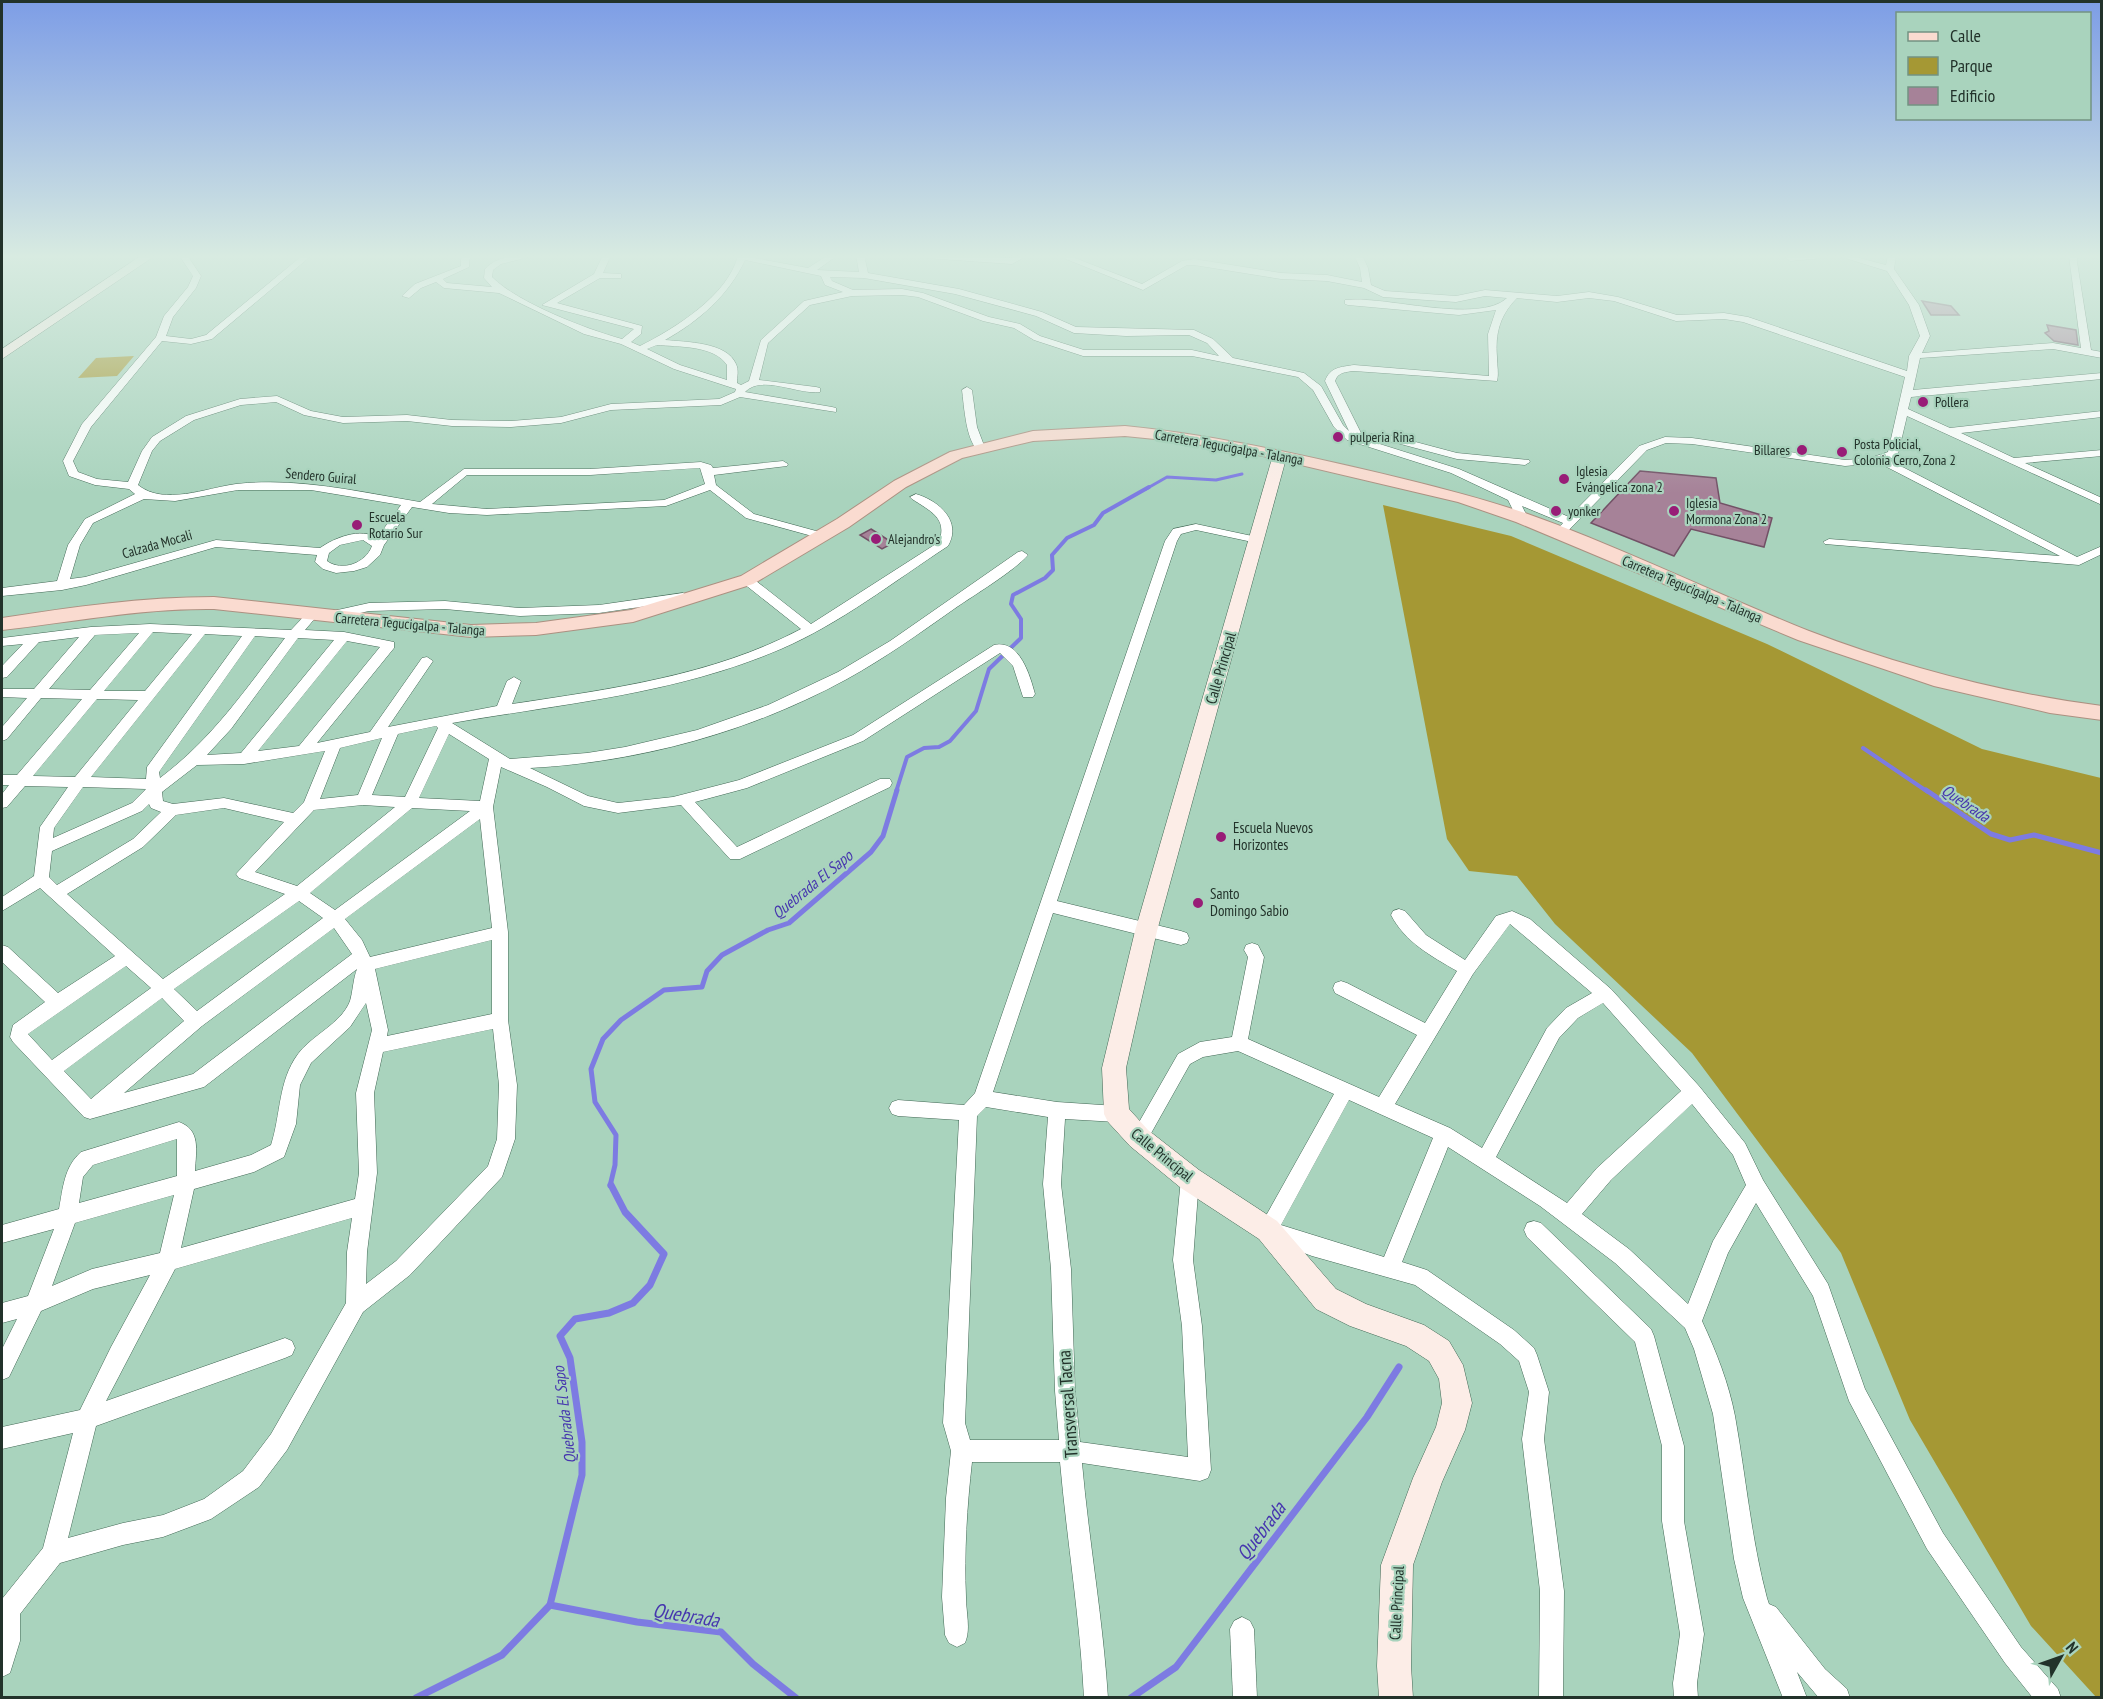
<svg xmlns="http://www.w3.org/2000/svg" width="2103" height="1699" viewBox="0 0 2103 1699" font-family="'PT Sans Narrow',sans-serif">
<rect width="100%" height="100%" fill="#a9d3bd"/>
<!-- green -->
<g fill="#a59834">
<polygon points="134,356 117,376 78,378 96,358"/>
<polygon points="1383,505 1511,536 1767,644 1982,749 2101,778 2101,1697 2096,1697 2031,1626 1910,1420 1841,1253 1692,1053 1555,924 1517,876 1469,871 1447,839"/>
</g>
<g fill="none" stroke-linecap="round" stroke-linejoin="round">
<!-- stream-far3 -->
<polyline stroke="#7d7be2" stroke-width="3" points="1146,489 1167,477 1216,480 1242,474"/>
<!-- stream-far2 -->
<g stroke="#7d7be2" stroke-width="4">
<polyline points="1863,748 1928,792"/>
<polyline points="896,792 907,757 924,748 939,747 950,741 976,711 989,669 1021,638 1021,619 1011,604 1013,595 1045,578 1053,570 1052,555 1067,538 1094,525 1103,513 1149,487"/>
</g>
<!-- stream-far1 -->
<g stroke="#7d7be2" stroke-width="5">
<polyline points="1926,790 1991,834 2010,840 2034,835 2102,853"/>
<polyline points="610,1186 615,1165 616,1135 595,1102 591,1069 603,1039 621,1020 664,990 702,987 707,971 722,955 768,930 789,923 871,852 883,836 897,790"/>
</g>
<!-- stream -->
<g stroke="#7d7be2" stroke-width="7">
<polyline points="550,1605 637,1622 721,1632 753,1664 796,1698"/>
<polyline points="416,1698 502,1655 550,1605 582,1475 582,1442 570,1358 560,1336 575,1319 609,1313 633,1303 650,1285 664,1254 625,1212 611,1185"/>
<polyline points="1131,1698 1176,1667 1367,1417 1399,1367"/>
</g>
</g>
<!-- building -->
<g fill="#a68298" stroke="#725166" stroke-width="1.5">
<polygon points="1922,301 1951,306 1959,315 1931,315"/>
<polygon points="2047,325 2076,330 2078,345 2054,341 2045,333 2049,331"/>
<polygon points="1640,471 1716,478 1720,503 1772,518 1764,547 1691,529 1674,556 1591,523"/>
<polygon points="871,529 893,543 882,549 860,535"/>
</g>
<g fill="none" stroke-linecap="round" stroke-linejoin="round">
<defs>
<g id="street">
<path d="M179,255H187L201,276L196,288L173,317L166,336L191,339L206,335L303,255H312L212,339L191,344L162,341L91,427L73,461L78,472L97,479L128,482L142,451L152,437L186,416L240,399L277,396L311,411L343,417L407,415L452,420L511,421L561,417L611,404L719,399L735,392L736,389L674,369L621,344L584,334L499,293L444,288L436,282L421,288L409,298L402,296L415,284L461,266V259L465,255H474L469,260V267L443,279L447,283L492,287L484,278L485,269C498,255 519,255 537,255L501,264L493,270L492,277C518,303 586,329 622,339L634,329L542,305L594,274L603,255H611L603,273L621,274V278H600L557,303L642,326L641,334L631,342L640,346C674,329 729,295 738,255L808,268L828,255H838L817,270L859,272L856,255H864L868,273L959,289L1042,312L1076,327L1194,330L1213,339L1233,358L1304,373L1321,386L1343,425L1349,431L1325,381C1330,367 1341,367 1354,365L1489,376L1488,334L1496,310L1459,315L1348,305L1345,304V300C1384,295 1478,325 1507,298L1485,296L1456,302L1383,297L1364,288L1327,281L1281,279L1194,265H1187L1143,290L1056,255H1067L1142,284L1182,261L1194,259L1281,273L1327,275L1362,282L1360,268L1354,255H1362L1368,268L1371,285L1385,291L1456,296L1485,290L1557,296L1589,292L1618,297L1677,315L1724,313L1748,317L1907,371L1909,356L1920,336L1909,305L1887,271L1835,255H1848L1886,265L1888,255H1896L1894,269L1919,305L1930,336L1922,353L2053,343L2081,348L2069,256L2089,255L2077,258V262L2091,350L2102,352V358L2053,349L1920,358L1913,390L2102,373V379L1911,397L1908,409L1950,428L2102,411V417L1961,433L2014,458L2102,450V456L2025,463L2102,498V505L1907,416L1898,454L1889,460L2077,557L2102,546V554L2079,565L1825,544L1823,542L1829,539L2060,556L1879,463L1845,466L1692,444L1666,443L1647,450L1564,535L1560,536L1554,533L1563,523L1522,506L1528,518L1526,520H1518L1508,500L1451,473L1347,440L1334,427L1313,390L1298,377L1192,356H1083L1034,340L1014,328L983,321L918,297L902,295L852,296L810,305L768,343L759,380L816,387L820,388V392C798,395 762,374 745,392L832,407L836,408V412L740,397L721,405L611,410L561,423L511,427L452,426L407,421L343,423L304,415L276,402L241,405L194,420L160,441L152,451L138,485C164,506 206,488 236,484C297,477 360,492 420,502L464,469H590L701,462L711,465L713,468L783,461L788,464L787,466L714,475L716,485L754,514L827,534V538L823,539L746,518L710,490L666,506L487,515L449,513L412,507L384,545L380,555L367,567L354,571L336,573L323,569L315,562L317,555L216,547L86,585L62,590L2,596V588L57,581L68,545L85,519L135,494L129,489L95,485L69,476L63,461L82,424L156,337L164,316L188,287L193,276ZM745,260L821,276L825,285L843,292L804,301L761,340L749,381L741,385L737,383C737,377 739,370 736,364C727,342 686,342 665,340C699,321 729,295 745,260ZM830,277L864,278L955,294L1036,316L1074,333L1126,336L1189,335L1207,343L1219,356L1192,350H1084L1040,336L1020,324L989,317L923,293L902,289L853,290L832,281ZM1517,298L1557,302L1589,298L1614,301L1676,321L1724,319L1743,322L1905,377L1888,452L1870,458L1845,460L1692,438L1665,437L1639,446L1569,517L1459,469L1367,440L1393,442L1457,459L1525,465L1530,462L1529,460L1457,453L1393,436L1361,433L1335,381C1338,372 1346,372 1354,371L1497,381C1499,374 1497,365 1497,357C1495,333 1500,315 1517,298ZM657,345C678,347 714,345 727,365V380L680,365L647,349ZM700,468L705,484L664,500L487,509L432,504L467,475H590ZM238,490H311L401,505L377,538C361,527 334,538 320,548L216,540L85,577L70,579L80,545L93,523L144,499L175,501ZM363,540L372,546C366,563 342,572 327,561L329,553L340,545Z"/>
<polygon points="922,255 1011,258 1018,255 1028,255 1012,264 926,258"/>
<polygon points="1797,255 1827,255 1823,258 1790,261 1786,258"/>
<path d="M967,387L972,390L977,427L985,448L980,451C966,445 964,405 962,390Z"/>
<path d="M916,494C940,501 962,522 948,546C893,582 841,623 781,649C677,694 561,704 452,723L510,759L587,753L625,747L697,730L768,705L838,672L890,641L1018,552L1022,551L1028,555C1013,572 974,595 954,609C920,633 885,658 847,679C750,732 640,762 530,768L588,796L618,803L673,797L739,780L853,735L994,645C1020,639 1030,676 1035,694L1033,697H1023L1013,666L1000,653L863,741L747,788L695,802L737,847L880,779H890L892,783L890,787L740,859H730L681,805L618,813L584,806L547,787L501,767L493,807L508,932V1020L517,1085L515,1139L502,1177L410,1275L363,1312L287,1450L259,1487L211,1519L163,1537L123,1545L60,1563L20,1614V1641L10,1673L2,1677V1599L43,1548L73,1433L2,1449V1427L80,1410L111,1347L150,1275L93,1289L41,1311L9,1377L2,1380V1349L17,1319L2,1323V1303L28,1296L54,1229L2,1243V1225L59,1209C63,1188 64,1167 81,1152L179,1122C201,1130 196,1150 195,1171L251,1155L271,1145C281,1114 278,1081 298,1054C312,1035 341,1024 350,1001C353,991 353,979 357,969L204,1087L90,1119L84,1117L13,1042L10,1037L13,1025L45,1002L2,962V945L8,947L58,993L115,956L40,888L2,911V897L34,876L40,827L68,787L25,786L7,807L2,808V794L9,785H2V775H17L82,699L41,698L7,739L2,741V727L27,698L2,697V689H34L79,637L39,642L7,677L2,678V666L23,644L2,646V638L91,627L150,624L291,630L307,613L311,612L317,616L305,630L344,632L394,642V648L317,743L370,732L422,658L427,657L433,661L388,727L497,706L507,681L514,677L521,681L512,704C610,689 712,676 801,629L743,583V577H751L811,624L939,542C948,518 930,511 912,499L910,497ZM153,632L192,634L145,691H104ZM139,633L90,690L49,689L95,635ZM205,634L242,636L147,767L146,779L91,777ZM255,636L285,638C245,690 213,738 160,778L159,772ZM298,638L334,640L241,753L207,755L231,729ZM347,641L380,647L299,746L258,751ZM97,699L138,700L75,777L33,776ZM436,726L438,728L405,797L372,795L398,734ZM449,734L489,759L480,801L419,798ZM382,738L358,795L320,799L340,748ZM325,751L304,802L293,813L224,798L173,804L163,801L162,792L197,765L244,764ZM83,787L146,789L132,803L53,838L54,828ZM149,804L151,808L161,812L133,839L57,885L49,877L52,851L142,811ZM363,805L395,807L297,886L255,872L314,810ZM224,808L284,822L236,874L239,878L285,894L163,979L67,894L143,847L176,815ZM412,808L470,811L335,910L310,893ZM480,819L492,928L370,957L362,940L345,919ZM299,901L323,918L197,1011L174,989ZM334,928L352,954L193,1074L124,1093L202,1026ZM492,940V1014L387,1036L388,1030L375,969ZM126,966L151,988L52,1060L28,1034ZM162,998L184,1021L91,1099L64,1071ZM366,1003L372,1030L356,1093L359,1173L355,1199L181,1248L194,1189L254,1172L284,1157L296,1124L300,1085L311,1063L350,1027ZM493,1029L499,1085L497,1139L488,1166L396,1261L366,1284L367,1252L377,1173L374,1093L383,1052ZM177,1139V1176L79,1203L83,1177L93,1165ZM174,1195L160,1253L92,1269L52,1286L75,1223ZM352,1218L347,1252L346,1303L271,1434L243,1471L204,1499L163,1515L123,1523L68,1538L96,1426L285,1358L292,1355L295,1348L292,1341L285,1338L106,1401L175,1269Z"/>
<path d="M1196,524L1257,537L1263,540L1257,543L1196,530L1181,534L1177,541L1057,901L1181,931L1187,933L1189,938L1187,943L1181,945L1053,913L993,1092L1057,1102L1117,1106L1123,1108L1126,1114L1123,1120L1117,1122L1065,1119L1061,1184L1071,1269L1075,1391L1080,1442L1188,1457L1182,1326L1173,1260L1181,1179L1183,1173L1190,1170L1197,1173L1199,1179L1193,1260L1202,1326L1211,1470L1208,1478L1200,1481L1082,1463C1089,1542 1103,1619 1108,1698H1084C1080,1618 1067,1541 1060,1462H972C967,1506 964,1553 966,1597C966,1613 971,1629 965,1643L957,1647L949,1643L945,1635L942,1597L946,1498L951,1451L943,1423L959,1120L898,1116L892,1114L889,1108L892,1102L898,1100L964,1105L975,1093L1165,541L1173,529ZM986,1107L1048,1117L1043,1184L1051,1269L1055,1391L1059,1440H970L965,1423L977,1116Z"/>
<polygon points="683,593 689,597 687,600 599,613 520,616 445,609 369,611 328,620 322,616 324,613 369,603 445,601 520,608 599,605"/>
<path d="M1399,909L1405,911L1426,935L1465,960L1496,916L1512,911L1530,919L1611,989L1699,1086L1745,1143L1763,1180L1828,1284L1865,1389L1943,1533L2021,1647L2058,1689L2061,1698H2033L2005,1663L1927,1549L1849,1401L1813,1296L1756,1203L1728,1253L1702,1321C1716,1351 1729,1384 1735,1416C1746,1477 1751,1538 1767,1598L1769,1604L1776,1607L1825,1669L1847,1689L1850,1698H1819L1797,1672L1807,1698H1783L1743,1598L1734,1559L1713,1414L1694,1349L1685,1328L1615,1263L1540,1206L1448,1147L1402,1262L1427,1270L1514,1330L1534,1348L1537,1355L1549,1392L1544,1439L1564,1591L1563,1698H1539L1540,1591L1522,1439L1529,1392L1519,1361L1500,1344L1415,1285L1312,1256L1261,1237L1258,1230L1334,1094L1238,1051L1203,1057L1190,1064L1145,1144L1139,1146L1133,1144L1130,1138L1178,1054L1200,1042L1232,1037L1248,957L1244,950L1246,945L1252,943L1258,945L1264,957L1248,1039L1379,1097L1417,1035L1335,993L1333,988L1335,983L1341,981L1347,983L1425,1023L1457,971C1431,956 1405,942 1391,915L1393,911ZM1510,924L1592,993L1566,1008L1547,1028L1482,1148L1450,1128L1395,1104L1473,974ZM1603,1003L1681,1091L1597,1168L1567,1203L1496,1157L1559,1038L1578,1018ZM1349,1100L1433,1138L1384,1257L1281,1225ZM1692,1104L1733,1155L1746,1185L1713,1241L1688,1304L1629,1249L1582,1214L1611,1180Z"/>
<polygon points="1534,1221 1541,1223 1651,1329 1654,1336 1684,1446 1684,1521 1704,1634 1697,1683 1698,1698 1674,1698 1673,1683 1680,1634 1662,1521 1662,1446 1635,1342 1527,1237 1524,1230 1527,1223"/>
<polygon points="1242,1617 1250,1621 1254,1629 1257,1698 1233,1698 1230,1629 1234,1621"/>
</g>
<g id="secondary">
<polygon points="142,255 156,255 2,359 2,349"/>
<polygon points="1280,451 1287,455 1157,931 1126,1068 1129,1109 1148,1130 1199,1170 1277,1221 1336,1289 1366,1304 1424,1325 1449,1341 1463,1365 1472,1403 1465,1430 1442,1482 1413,1565 1411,1666 1413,1698 1379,1698 1377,1666 1381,1565 1413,1478 1436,1427 1442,1403 1439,1379 1429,1361 1406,1346 1350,1326 1316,1309 1259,1239 1181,1188 1130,1146 1108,1122 1104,1114 1102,1068 1135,931 1273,455"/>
</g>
<path id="primary" d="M1125,426C1206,434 1283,451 1362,469C1417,482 1471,495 1525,513C1621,547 1714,593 1809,631C1903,667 2002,693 2102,706V720L2050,713L1934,686L1798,640L1516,522L1458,502L1263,456L1185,442L1125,436L1033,441L962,458L906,487L849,527L753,584L633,622L536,635L471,637L214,609C142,608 73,622 2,630V618C73,607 142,597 214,597L471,625L536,623L631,610L741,576L837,519L894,481L950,452L1033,431Z"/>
</defs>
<!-- street casing -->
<use href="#street" stroke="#426855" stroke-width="1"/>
<!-- secondary casing -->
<use href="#secondary" stroke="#426855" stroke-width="1"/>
<!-- primary casing -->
<use href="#primary" stroke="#ac9081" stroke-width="2"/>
<!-- street -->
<use href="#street" fill="#fff" fill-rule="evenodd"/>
<!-- secondary -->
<use href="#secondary" fill="#fcede7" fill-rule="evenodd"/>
<!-- primary -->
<use href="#primary" fill="#fadbd0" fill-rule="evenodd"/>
</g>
<!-- sky -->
<linearGradient id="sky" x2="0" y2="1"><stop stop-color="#7d9de6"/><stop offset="0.52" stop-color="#d8ebe1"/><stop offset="1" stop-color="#d8ebe1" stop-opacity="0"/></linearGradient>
<rect width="2103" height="493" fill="url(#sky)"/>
<!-- markers -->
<g fill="#981d77" stroke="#a9d3bd" stroke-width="2">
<circle cx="1923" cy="402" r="6"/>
<circle cx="1338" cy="437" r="6"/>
<circle cx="1802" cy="450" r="6"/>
<circle cx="1842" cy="452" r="6"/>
<circle cx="1564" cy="479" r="6"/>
<circle cx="1556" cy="511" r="6"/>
<circle cx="1674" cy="511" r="6"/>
<circle cx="357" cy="525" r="6"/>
<circle cx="876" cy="539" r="6"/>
<circle cx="1221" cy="837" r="6"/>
<circle cx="1198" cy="903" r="6"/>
</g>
<g text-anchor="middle" stroke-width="4.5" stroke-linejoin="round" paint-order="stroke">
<!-- far-poi labels -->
<g font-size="14" fill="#22322a" stroke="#a9d3bd" text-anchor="start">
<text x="1935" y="407">Pollera</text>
<text x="1350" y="442">pulperia Rina</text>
<text x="1854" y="449">Posta Policial,<tspan x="1854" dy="16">Colonia Cerro, Zona 2</tspan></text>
<text x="1790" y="455" text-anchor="end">Billares</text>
<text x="1576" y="476">Iglesia<tspan x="1576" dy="16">Evángelica zona 2</tspan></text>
<text x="1686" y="508">Iglesia<tspan x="1686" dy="16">Mormona Zona 2</tspan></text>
<text x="1568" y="516">yonker</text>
<text x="369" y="522">Escuela<tspan x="369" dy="16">Rotario Sur</tspan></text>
<text x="888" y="544">Alejandro's</text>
</g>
<!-- far-street labels -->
<g font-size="14" fill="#22322a" stroke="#a9d3bd">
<text transform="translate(1229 447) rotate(10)" y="5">Carretera Tegucigalpa - Talanga</text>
<text transform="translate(321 476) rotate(5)" y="5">Sendero Guiral</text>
<text transform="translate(157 544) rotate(-16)" y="5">Calzada Mocali</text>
<text transform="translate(1692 589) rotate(23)" y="5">Carretera Tegucigalpa - Talanga</text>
<text transform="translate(410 624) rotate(5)" y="5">Carretera Tegucigalpa - Talanga</text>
</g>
<!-- street labels -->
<g font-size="15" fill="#22322a" stroke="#a9d3bd">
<text transform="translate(1221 668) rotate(-74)" y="5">Calle Principal</text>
<text transform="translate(1162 1155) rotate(39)" y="5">Calle Principal</text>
<text transform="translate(1397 1603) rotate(-87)" y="5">Calle Principal</text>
</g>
<!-- poi labels -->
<g font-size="15" fill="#22322a" stroke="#a9d3bd" text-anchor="start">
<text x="1233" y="833">Escuela Nuevos<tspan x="1233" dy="17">Horizontes</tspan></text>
<text x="1210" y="899">Santo<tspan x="1210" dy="17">Domingo Sabio</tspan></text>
</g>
<!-- water labels -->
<g font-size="16" font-style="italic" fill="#4636ae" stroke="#a9d3bd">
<text transform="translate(1966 803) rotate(34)" y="6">Quebrada</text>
<text transform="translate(812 884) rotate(-39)" y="6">Quebrada El Sapo</text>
<text transform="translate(564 1415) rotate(-97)" y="6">Quebrada El Sapo</text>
</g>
<!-- near-street labels -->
<g font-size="18" fill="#22322a" stroke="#a9d3bd">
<text transform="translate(1068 1404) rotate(-94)" y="6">Transversal Tacna</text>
</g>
<!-- near-water labels -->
<g font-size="20" font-style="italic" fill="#4636ae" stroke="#a9d3bd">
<text transform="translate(1261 1531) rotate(-53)" y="7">Quebrada</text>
<text transform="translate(686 1615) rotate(9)" y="7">Quebrada</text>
</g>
</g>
<!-- border -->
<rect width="2103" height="1699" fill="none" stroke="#22322a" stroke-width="6"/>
<!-- legend -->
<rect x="1896" y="12" width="195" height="108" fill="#a9d3bd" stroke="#739382" stroke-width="1.5"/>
<rect x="1908" y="32" width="30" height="9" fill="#fadbd0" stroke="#739382" stroke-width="1.5"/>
<text x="1950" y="42" font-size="18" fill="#22322a">Calle</text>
<rect x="1908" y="57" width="30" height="18" fill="#a59834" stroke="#739382" stroke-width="1.5"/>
<text x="1950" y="72" font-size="18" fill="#22322a">Parque</text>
<rect x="1908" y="87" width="30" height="18" fill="#a68298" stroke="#739382" stroke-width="1.5"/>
<text x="1950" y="102" font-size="18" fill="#22322a">Edificio</text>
<!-- north arrow -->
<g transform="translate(2061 1657) rotate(50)" stroke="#a9d3bd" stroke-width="4.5" paint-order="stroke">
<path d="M0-4.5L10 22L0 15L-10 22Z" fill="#22322a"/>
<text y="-9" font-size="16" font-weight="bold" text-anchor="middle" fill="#22322a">N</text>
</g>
</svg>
